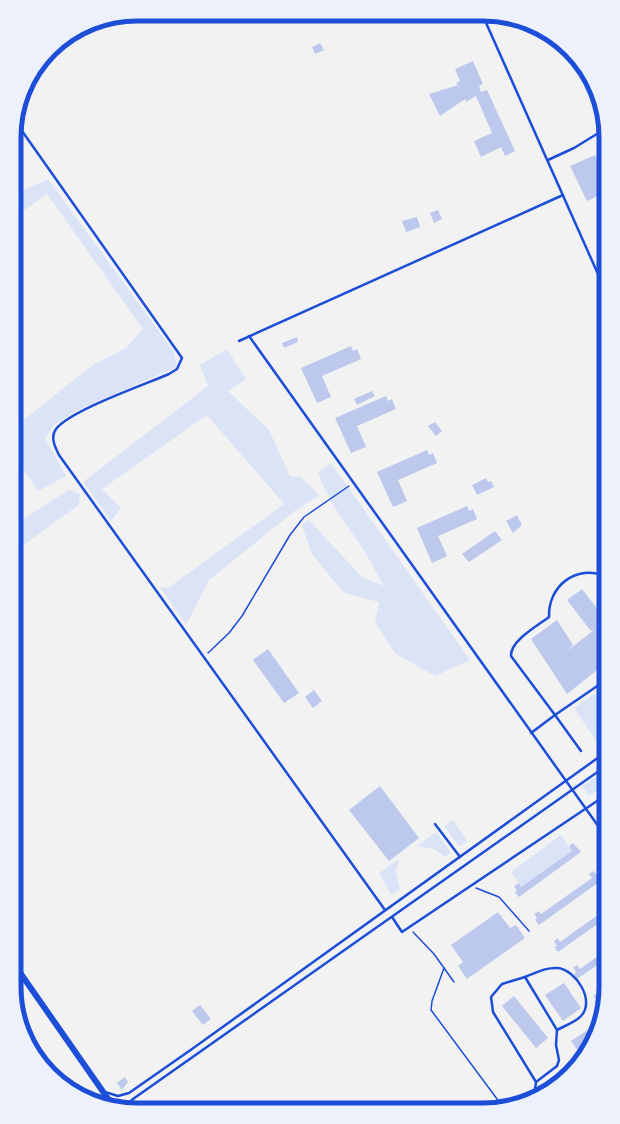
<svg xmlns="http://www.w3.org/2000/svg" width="620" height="1124" viewBox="0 0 620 1124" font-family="Lato,sans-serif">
<rect width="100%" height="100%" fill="#f2f2f2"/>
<!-- green -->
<g fill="#dbe4f7">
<polygon points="48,179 174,352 177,367 78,410 54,425 45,438 66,476 38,491 15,458 15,427 94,364 126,348 143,329 47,194 15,217 15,194"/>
<polygon points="227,349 246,379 228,391 269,430 290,476 300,477 320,495 296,510 209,580 186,625 160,587 168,588 284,504 207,415 102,489 121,508 111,521 83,482 208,386 200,365"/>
<path d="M331,463L470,660L435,676L395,653L375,622L379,602L344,593L311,553L302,525L308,519L362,577L384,586C376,572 369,558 361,546C344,521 327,500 318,472Z"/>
<polygon points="69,490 80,494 79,505 15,551 15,524"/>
<polygon points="606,686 606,741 599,745 574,708"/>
<polygon points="606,770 606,785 589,796 582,786"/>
<polygon points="453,820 466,839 467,841 460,846 458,845 444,826"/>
<polygon points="436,832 450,851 450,854 445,857 434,849 417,846"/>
<polygon points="561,835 572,851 521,887 511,872"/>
<polygon points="399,859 396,871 400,890 394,894 391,894 379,873"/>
</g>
<!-- building -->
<g fill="#bdc9ec">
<polygon points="320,43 324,50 315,54 312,47"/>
<polygon points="473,61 483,84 479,86 481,92 487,90 515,151 505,156 501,147 481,157 474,141 492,133 476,96 466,102 465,99 440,116 429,94 458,85 456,83 460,81 455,69"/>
<polygon points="595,155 606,178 606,192 587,201 570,166"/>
<polygon points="438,210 442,219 434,223 430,213"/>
<polygon points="417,217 420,227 406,232 402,221"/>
<polygon points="297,337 298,342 284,348 282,343"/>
<polygon points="351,346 353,351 357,349 361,359 322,376 331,397 317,403 301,368"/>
<polygon points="372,391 375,396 357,405 354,399"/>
<polygon points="386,396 388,401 392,399 396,409 357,426 366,447 351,453 335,418"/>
<polygon points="435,422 442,431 436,436 428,426"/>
<polygon points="427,450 429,455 433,453 437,463 398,480 407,501 393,507 377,472"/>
<polygon points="486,478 488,482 491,481 494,487 477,495 472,485"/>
<polygon points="467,506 469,511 473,509 477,519 438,536 447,556 432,563 417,528"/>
<polygon points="517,515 522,525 513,533 506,521"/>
<polygon points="495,531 502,540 469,562 462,554"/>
<polygon points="582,589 606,620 601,623 606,622 606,663 567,694 531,639 557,620 573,645 567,651 594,630 591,631 567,600"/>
<polygon points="268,649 299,693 284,703 253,660"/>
<polygon points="314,690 322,701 313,708 305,697"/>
<polygon points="380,786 419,838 389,861 349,810"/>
<polygon points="573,843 581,852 519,897 515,892 517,890 514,886 519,883 521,887 572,851 569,846"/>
<polygon points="593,871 602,880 539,925 535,920 537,918 534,914 539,911 541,914 592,878 589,874"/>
<polygon points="606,909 606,918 558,952 554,947 557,946 554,941 558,938 560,942"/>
<polygon points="498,912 510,928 516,925 525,938 467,979 458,966 463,962 451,945"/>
<polygon points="606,950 606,959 577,979 574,974 576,972 573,968 577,965 580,969"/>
<polygon points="564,983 581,1008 563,1021 545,995"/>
<polygon points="597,993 600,997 606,993 604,1002 597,1007 594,1002 596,1000 593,996"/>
<polygon points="514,996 548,1038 536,1048 502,1006"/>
<polygon points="200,1005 211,1019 203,1025 192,1011"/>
<polygon points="589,1029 595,1037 583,1058 571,1041"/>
<polygon points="125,1077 128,1082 122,1090 117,1083"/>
<polygon points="137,1104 141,1106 144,1105 147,1109 136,1109 135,1107"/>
</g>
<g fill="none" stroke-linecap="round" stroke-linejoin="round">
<!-- path -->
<g stroke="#1d4ed8" stroke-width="1.5">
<polyline points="208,653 229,633 242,616 290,535 304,517 349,486"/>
<polyline points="476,888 499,897 529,931"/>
<polyline points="413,932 434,954 454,982"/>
<polyline points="444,968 432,1001 431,1010 503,1107"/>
</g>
<!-- service -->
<g stroke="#1d4ed8" stroke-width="2.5">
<polyline points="483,16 606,292"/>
<path d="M15,121L182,358L177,369L169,374C144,385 71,410 56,429C50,437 55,447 59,455L385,910"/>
<polyline points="548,160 574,148 605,129"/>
<polyline points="249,336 606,837"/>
<polyline points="239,341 563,195"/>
<path d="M606,680L555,715L511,656C510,641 537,626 549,617C548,586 576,564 606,576"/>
<polyline points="531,733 555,715 581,751"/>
<polyline points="435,824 460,857"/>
<polyline points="392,917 402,932 606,795"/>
<path d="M525,977C536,973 546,967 558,968C575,970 596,1000 581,1016C576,1022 564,1026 557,1030"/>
<polyline points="105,1092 118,1096 129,1093 192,1049 606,752"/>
<polyline points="534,1098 536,1082 493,1012 491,997 502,984 525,977 557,1030 556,1045 559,1060 557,1066 536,1082"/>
<polyline points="123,1109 133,1099 606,766"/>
</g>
<!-- tertiary -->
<polyline stroke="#1d4ed8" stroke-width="6" points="14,964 113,1106"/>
</g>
<!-- crop -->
<path d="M0 0H620V1124H0ZM137 21H483A116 116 0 0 1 599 137V987A116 116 0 0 1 483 1103H137A116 116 0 0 1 21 987V137A116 116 0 0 1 137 21Z" fill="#edf1fc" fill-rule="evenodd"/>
<path fill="none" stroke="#1d4ed8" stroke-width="5" d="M137 21H483A116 116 0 0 1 599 137V987A116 116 0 0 1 483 1103H137A116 116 0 0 1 21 987V137A116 116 0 0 1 137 21Z"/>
</svg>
